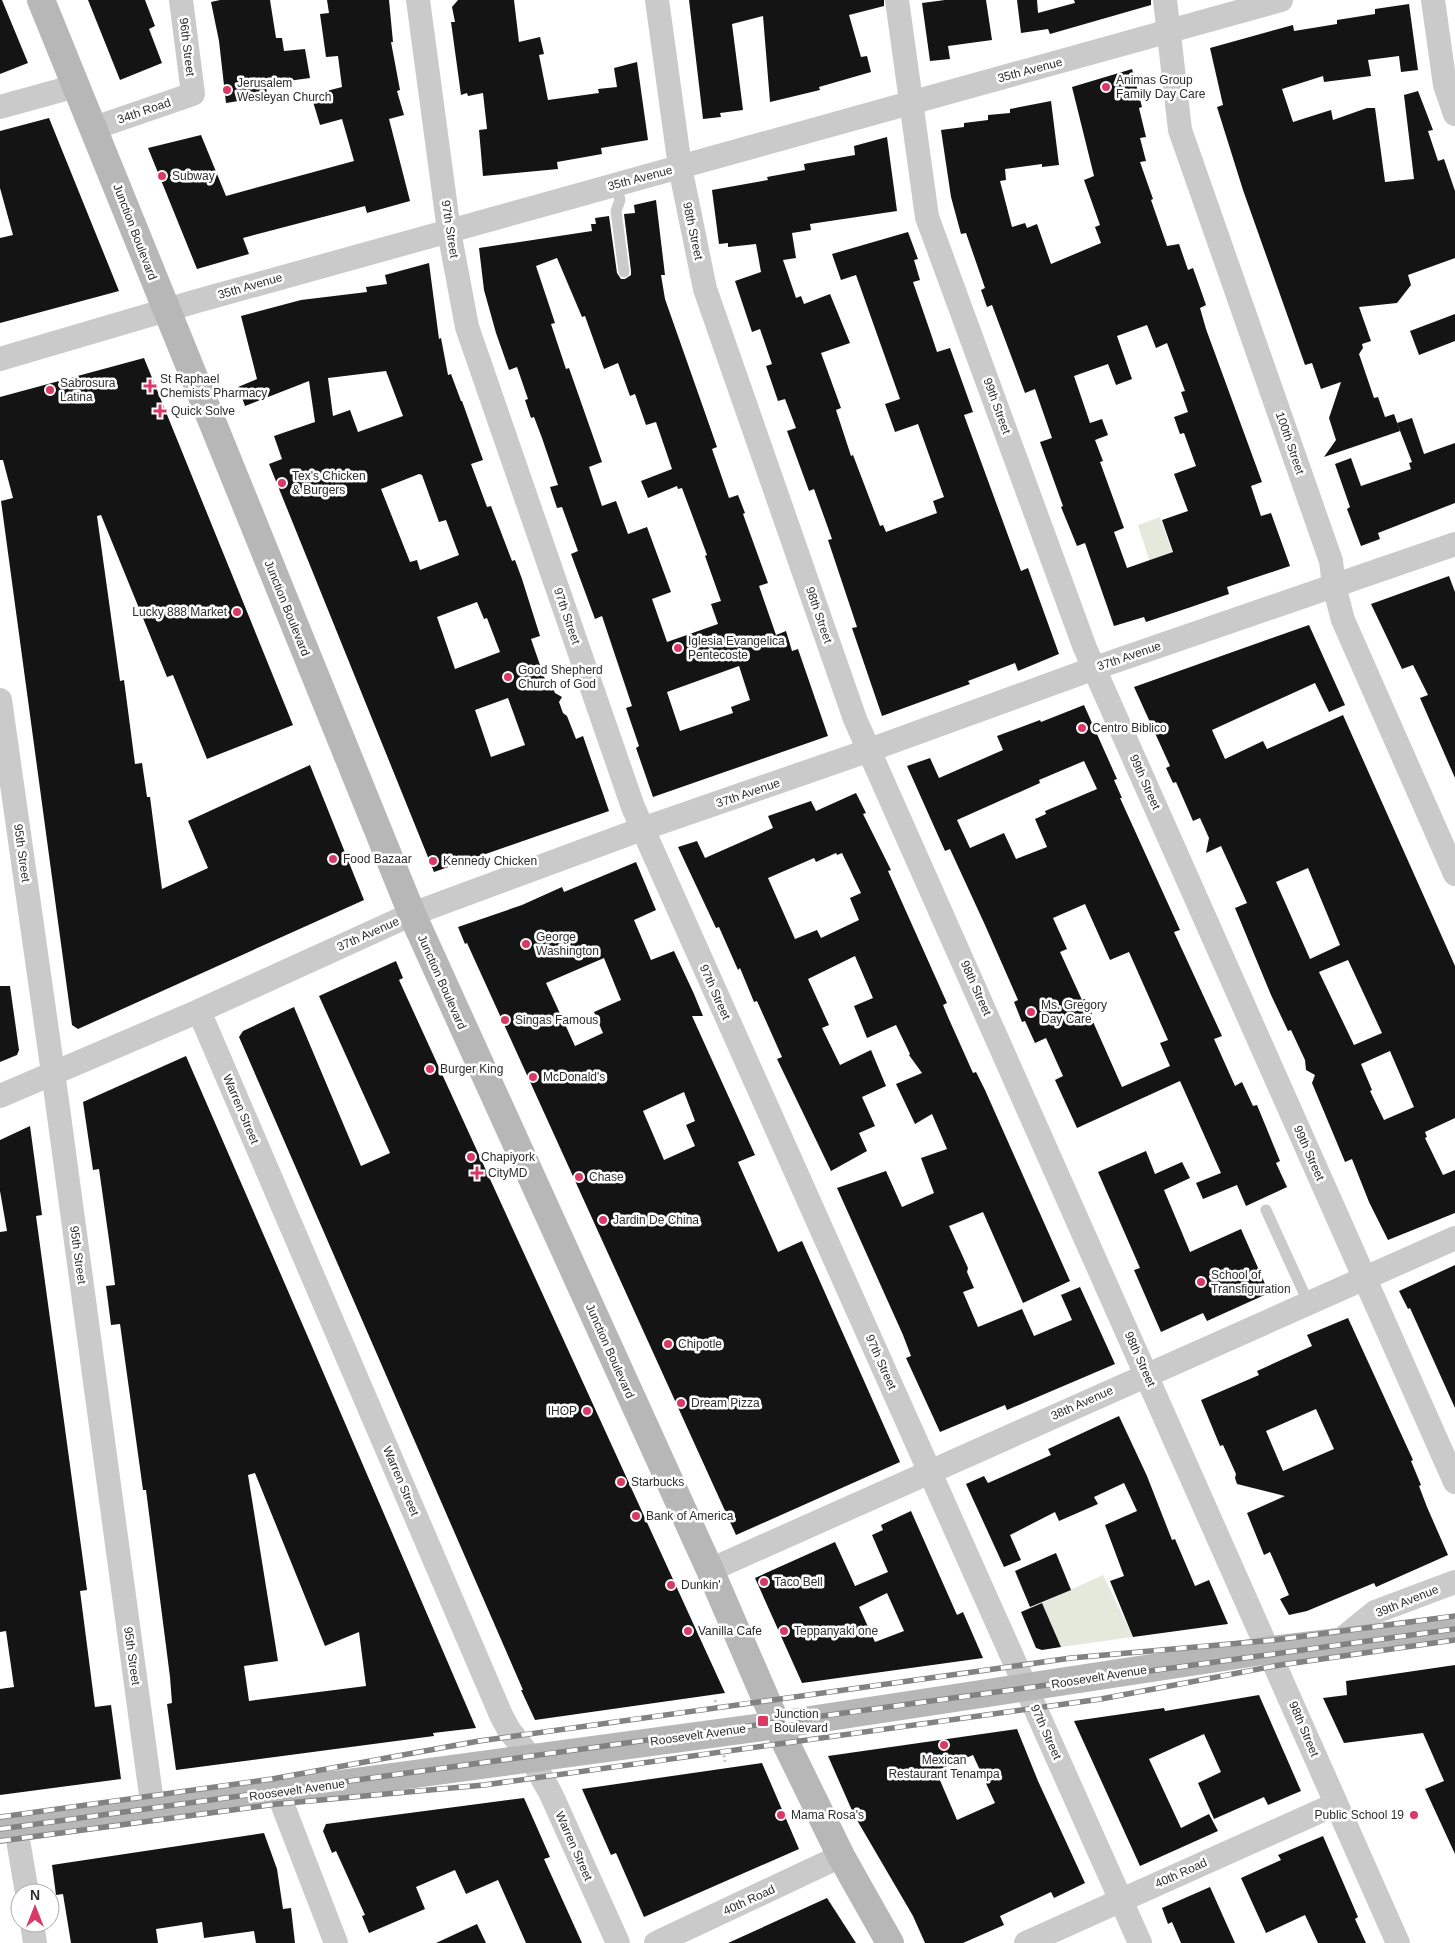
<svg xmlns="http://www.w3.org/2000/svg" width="1455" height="1943" viewBox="0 0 1455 1943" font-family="Helvetica,sans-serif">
<rect width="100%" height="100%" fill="#fff"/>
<!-- green -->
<g fill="#e5e9db">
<polygon points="1160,517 1191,607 1167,615 1138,525"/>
<polygon points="1103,1575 1133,1637 1061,1647 1042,1603"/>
</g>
<!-- building -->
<g fill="#141414" fill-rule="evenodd">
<polygon points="0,0 2,0 28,63 0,74"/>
<polygon points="88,0 145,0 155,26 149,29 162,63 120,80"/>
<polygon points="220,0 270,0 276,38 282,38 284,51 305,49 310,78 266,84 267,94 264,94 264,97 226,103 219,41 211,2"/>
<polygon points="327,0 389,0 393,42 391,42 400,90 397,91 404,115 389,119 410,201 367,213 365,206 243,238 249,254 197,269 148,148 201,135 226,196 354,161 342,119 320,125 311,95 342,87 338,56 326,57 320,14 329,13"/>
<polygon points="458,0 514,0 519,42 540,37 544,54 539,55 548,100 599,93 598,89 617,87 614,68 637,62 648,140 601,148 602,154 557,162 558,169 483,176 479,130 487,129 483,93 468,96 467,93 461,95 451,22 455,22 452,7"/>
<polygon points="689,0 884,0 884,6 849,15 861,57 867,56 871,72 819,87 820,90 770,102 763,16 732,24 743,110 720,113 721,117 703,119"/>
<polygon points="945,0 986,0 992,40 948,46 950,59 930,61 922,3"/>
<polygon points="1017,0 1037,0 1038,13 1071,4 1075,3 1074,0 1151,0 1151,5 1050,34 1048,29 1021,33"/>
<polygon points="1409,4 1418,70 1401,72 1399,56 1368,60 1371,76 1324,82 1323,76 1282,89 1293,122 1331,110 1333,120 1367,108 1375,108 1385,182 1414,179 1404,95 1418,91 1433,130 1428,131 1438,161 1444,159 1455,191 1455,258 1408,275 1411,285 1397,303 1359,307 1371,341 1362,344 1363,348 1359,354 1374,398 1378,397 1385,417 1394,414 1400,431 1324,457 1336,440 1329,418 1341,382 1321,389 1312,363 1305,365 1243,190 1217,107 1223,105 1210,48 1293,25 1294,31 1337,24 1337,20 1375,14 1375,9"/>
<path d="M1132,69L1142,107L1139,108L1146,137L1140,138L1146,161L1140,162L1153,199L1151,200L1167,246L1179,244L1188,270L1193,268L1206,305L1200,308L1206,329L1262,482L1251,486L1261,516L1271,513L1290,566L1227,587L1229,594L1191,607L1146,622L1144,617L1114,626L1085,543L1077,546L1061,507L1063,506L1040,442L1052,438L1035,389L1025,393L992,305L987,307L981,290L985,288L966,233L961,234L951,197L941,130L964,127V123L988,120V115L1010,113V109L1051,101L1059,165L1042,167V164L1005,169L1006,180L1000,181L1012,227L1025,223L1027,228L1037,224L1051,264L1101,243L1095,227L1100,225L1084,180L1094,176L1072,87ZM1147,325L1156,348L1167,343L1185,391L1181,392L1188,412L1174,417L1180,434L1184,433L1196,466L1174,474L1188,511L1162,520L1173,552L1127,568L1114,532L1124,528L1100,462L1103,461L1095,440L1108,435L1102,419L1090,423L1074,376L1108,364L1116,385L1132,379L1117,336Z"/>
<polygon points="49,118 119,291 0,323 0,238 13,235 0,188 0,131"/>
<polygon points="887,137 897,211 810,224 811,230 792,233 796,258 783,260 796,298 801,296 804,304 830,294 850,343 821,353 841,408 836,410 851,456 853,455 880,526 883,525 886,532 937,513 933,501 944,497 918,424 895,432 885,404 900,399 856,275 841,280 832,254 908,232 918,259 914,260 920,280 913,282 931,334 937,352 950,348 973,412 964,415 1021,571 1028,568 1059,654 1018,671 1015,663 968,681 970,684 882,716 852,628 857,627 828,540 832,539 814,489 809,491 787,431 796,428 785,399 778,401 766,366 772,364 760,329 752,332 735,281 761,272 756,244 728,247 728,243 719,244 712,190 768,180 767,177 805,170 804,164 855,155 854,146"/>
<path d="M656,200L665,275H661L665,299L710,427L717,447L712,449L729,498L738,495L745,513L743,514L768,583L759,586L776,635L786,631L792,651L798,649L828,736L653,797L636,748L639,746L626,708L632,706L602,616L595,619L571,554L578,551L562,507L557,508L550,487L558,485L542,438L534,417L531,418L525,400L528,399L517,367L509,370L496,333L484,290L479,248L592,231L591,224H596L595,218L609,216L617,273L621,279H625L631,275V271L624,214L635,213L634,205ZM557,258L582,317L585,316L604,369L618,363L630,396L635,394L646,425L656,422L672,469L641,481L648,498L677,486L678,489L682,488L707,555L705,556L721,601L711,604L718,624L667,642L652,599L671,592L647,527L628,534L616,501L602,506L589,467L602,462L569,368L566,369L551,324L555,323L536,266ZM739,666L750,700L731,707L733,713L680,731L667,692Z"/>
<path d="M429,263L439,339L441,338L448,375L451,374L461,401H462L483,460L471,464L487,507L491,506L512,561L515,560L522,579L540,636L531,639L548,688L552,686L555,693L562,697L559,702L563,713L567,716L576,739L583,736L609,811L434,872L269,464L282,459L274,436L315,422L309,381L245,406L238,387L257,379L241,316L301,300L367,292L366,287L387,284L385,275ZM386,371L403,416L358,432L350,410L333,416L328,378ZM419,474L422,475L439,522L446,520L459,555L420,570L417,560L410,562L381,489ZM477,602L484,619L487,618L500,652L455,669L437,617ZM508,698L525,745L491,757L475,710Z"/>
<polygon points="1455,314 1455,341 1419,355 1410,331"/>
<polygon points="144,358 293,725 207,759 173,675 167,677 101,515 97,516 120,681 124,680 135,764 142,763 147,797 150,797 162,889 208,868 188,821 310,765 364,900 78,1029 72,1025 1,501 13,498 3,460 0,460 0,397"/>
<polygon points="1412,418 1424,454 1455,443 1455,503 1378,533 1380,539 1361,546 1347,509 1350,507 1335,464 1351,458 1361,486 1411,469 1409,463 1412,462 1397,423"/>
<polygon points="1449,576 1455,592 1455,778 1420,698 1428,695 1413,665 1402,669 1371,604"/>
<path d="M1309,625L1345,705L1329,712L1315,683L1212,730L1225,759L1263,741L1267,749L1343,715L1455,966V1118L1425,1132L1427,1137L1425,1138L1443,1175L1455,1170V1213L1388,1240L1369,1202L1352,1159L1345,1162L1312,1083L1315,1075L1306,1070L1305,1060L1291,1030L1288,1031L1271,995L1235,908L1247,903L1221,846L1206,853L1209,838L1200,818L1193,821L1176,782L1173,783L1166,768L1170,766L1134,687ZM1308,868L1340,945L1310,959L1276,882ZM1348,960L1382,1033L1354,1045L1319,972ZM1390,1051L1414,1107L1384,1120L1370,1091L1372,1090L1361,1064Z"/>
<path d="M1084,705L1117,779L1114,780L1122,798H1120L1180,930L1174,932L1222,1036L1214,1039L1235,1086L1242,1082L1253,1106L1257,1105L1280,1161L1276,1163L1287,1187L1246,1206L1237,1185L1203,1199L1196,1183L1221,1173L1180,1081L1077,1128L1055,1080L1063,1076L1046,1038L1035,1043L1025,1021L1022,1022L1014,1002L1018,1000L985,925L950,849L945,851L907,766L930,758L939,778L1003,750L997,736L1040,720L1041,722ZM1084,761L1097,789L1045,811L1046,814L1035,819L1047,847L1016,859L1004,833L970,848L957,820L1040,783L1039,780ZM1085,904L1110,960L1129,952L1168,1040L1160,1043L1170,1066L1122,1087L1090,1015L1092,1014L1085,999L1082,1000L1060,952L1067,949L1053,918Z"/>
<path d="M856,793L866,813L863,814L891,870L888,871L947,1003L943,1005L948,1017L973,1073L976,1072L985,1090L1070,1281L1023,1303L983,1212L949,1226L968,1268L967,1272L974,1288L963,1292L978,1327L1022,1309L1034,1336L1072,1320L1061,1295L1080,1287L1115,1364L1007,1410L1005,1405L940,1432L906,1358L911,1356L903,1335L837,1188L886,1171L902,1207L934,1193L921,1158L947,1149L932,1114L915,1124L896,1084L922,1073L909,1055L910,1054L896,1025L867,1038L854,1006L873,998L855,956L808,979L829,1025L822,1028L840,1065L871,1050L886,1086L862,1097L875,1126L859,1133L867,1151L831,1171L777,1059L782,1057L757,1001L754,1002L740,968L738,970L719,927L716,928L678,847L697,841L705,858L773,828L768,816L811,801L816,811ZM836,853L837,855L842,853L861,893L850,898L859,920L821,938L817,930L795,939L768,878L814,858L816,862Z"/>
<path d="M636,862L656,910L634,920L651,960L674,951L694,994L703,1016H692L755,1155L738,1162L778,1252L802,1241L900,1462L736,1535L467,943L465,944L458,927L522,905L562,887L564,892ZM604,958L621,1000L594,1012L603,1033L575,1046L546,983ZM684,1092L695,1121L686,1125L695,1146L664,1160L643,1111Z"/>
<polygon points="396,961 403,978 399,980 725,1693 535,1720 521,1690 523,1690 239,1037 243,1031 294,1007 361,1166 390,1153 319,996"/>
<polygon points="0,986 10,986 19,1050 17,1055 0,1062"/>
<path d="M186,1056L311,1344L476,1728L433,1733L434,1736L176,1770L167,1704L172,1703L170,1677L146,1490H143L120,1324L111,1325L106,1286L115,1285L111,1254L99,1169L93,1170L83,1102ZM255,1473L325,1646L359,1632L366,1686L249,1701L244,1666L278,1661L248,1475Z"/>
<polygon points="30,1126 42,1215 36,1216 87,1590 80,1591 95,1707 111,1705 121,1779 0,1795 0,1689 14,1687 6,1631 0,1632 0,1232 7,1231 0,1191 0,1140"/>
<polygon points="1146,1151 1155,1174 1182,1162 1190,1178 1164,1190 1190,1252 1241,1229 1269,1293 1207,1321 1203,1313 1161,1332 1134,1270 1140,1268 1098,1172"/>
<polygon points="1455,1265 1455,1408 1410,1308 1408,1309 1399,1291"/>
<path d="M1348,1318L1413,1460L1411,1461L1421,1485L1419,1486L1427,1507L1448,1555L1376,1587L1374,1583L1307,1611L1289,1615L1280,1599L1289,1595L1270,1552L1264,1555L1247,1513L1285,1496L1237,1484L1235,1478L1236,1474L1223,1445L1220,1446L1201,1400L1259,1375L1257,1371L1312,1346L1307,1335ZM1316,1409L1334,1449L1283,1471L1266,1431Z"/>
<polygon points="1119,1416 1147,1476 1172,1540 1175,1539 1195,1586 1209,1580 1228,1624 1133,1637 1110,1581 1124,1576 1105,1525 1137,1511 1124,1483 1094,1497 1098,1504 1059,1521 1055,1512 1010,1535 1021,1560 1004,1567 966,1484 984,1476 988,1483 1051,1455 1048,1449"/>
<path d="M911,1511L957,1615L963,1612L983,1658L802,1683L755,1578L835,1542L855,1586L888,1572L872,1535L883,1530L881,1525ZM887,1593L904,1631L875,1642L859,1607Z"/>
<polygon points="1056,1553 1071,1590 1030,1607 1015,1571"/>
<polygon points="1042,1603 1061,1647 1042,1650 1036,1648 1021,1612"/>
<polygon points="1455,1665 1455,1854 1425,1789 1444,1781 1423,1733 1344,1743 1323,1698 1347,1695 1346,1681"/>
<polygon points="1259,1695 1301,1791 1268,1805 1264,1797 1214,1819 1198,1783 1221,1772 1204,1734 1149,1759 1181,1828 1209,1814 1218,1831 1140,1866 1074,1721 1164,1708 1165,1711"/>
<path d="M1017,1729L1038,1781L1085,1883L1054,1898L1051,1892L1000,1916L1004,1925L963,1943H925L913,1916L854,1815L828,1756ZM973,1755L995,1803L957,1820L936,1771Z"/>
<polygon points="762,1763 799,1849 644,1917 616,1853 611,1855 582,1789"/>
<polygon points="524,1798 550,1857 544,1859 582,1943 526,1943 498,1880 466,1894 455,1870 416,1887 425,1909 369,1933 362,1916 365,1915 336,1851 332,1853 323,1831 326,1824"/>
<polygon points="264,1833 277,1869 283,1909 291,1908 295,1943 256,1943 254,1931 204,1938 202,1922 156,1929 158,1943 71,1943 63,1894 56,1895 52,1865"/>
<polygon points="1323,1836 1358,1917 1355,1919 1366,1943 1318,1943 1305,1915 1266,1933 1241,1878 1281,1860 1278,1855"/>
<polygon points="1210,1887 1235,1943 1181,1943 1172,1922 1168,1924 1162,1908"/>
<polygon points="827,1898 856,1943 728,1943"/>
<polygon points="477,1924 486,1943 436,1943"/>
</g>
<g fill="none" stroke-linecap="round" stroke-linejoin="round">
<!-- path -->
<g stroke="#cacaca" stroke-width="3" stroke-dasharray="2.5 2.5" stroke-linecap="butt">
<polyline points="715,1700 718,1708"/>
<polyline points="724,1755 725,1762"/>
</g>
<!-- lane -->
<g stroke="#cacaca" stroke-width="11">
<polyline points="616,185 620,200 616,211 624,272"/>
<polyline points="1266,1210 1308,1302"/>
</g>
<!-- street -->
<g stroke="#cacaca" stroke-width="24">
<polyline points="418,0 449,231 467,327 633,807 1140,1943"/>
<polyline points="657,0 680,167 705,289 855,719 1398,1943"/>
<polyline points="897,0 927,217 1085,648 1455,1482"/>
<polyline points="1165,0 1180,130 1331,561 1334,586 1343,620 1455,874"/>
<polyline points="1433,0 1445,85 1455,114"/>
<polyline points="0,107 76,86"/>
<polyline points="94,128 193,94 181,0"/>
<polyline points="0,359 197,301 1281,0"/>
<polyline points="0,700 57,1101 153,1810"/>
<polyline points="199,1011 501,1715 509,1730 531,1758 551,1794 618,1943"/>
<polyline points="0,1096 199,1011 412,914 642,829 850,757 1095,668 1455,544"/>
<polyline points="710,1570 1455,1238"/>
<polyline points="1338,1642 1375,1612 1455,1582"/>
<polyline points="278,1793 336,1943"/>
<polyline points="16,1828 27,1893"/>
<polyline points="32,1923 35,1943"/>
<polyline points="656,1943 841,1856"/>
<polyline points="1026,1943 1336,1804"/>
</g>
<!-- secondary -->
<g stroke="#b7b7b7" stroke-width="28">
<polyline points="41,0 412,914 710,1570 777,1725 841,1856 890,1943"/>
<polyline points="0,1830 777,1725 1270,1650 1455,1628"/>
</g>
<defs>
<g id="rail">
<polyline points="0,1817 272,1779 479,1741 994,1669 1071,1658 1275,1640 1455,1616"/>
<polyline points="0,1829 1455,1629"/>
<polyline points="0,1841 277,1804 484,1785 1101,1699 1280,1665 1455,1640"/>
</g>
</defs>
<!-- rail casing -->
<use href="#rail" stroke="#828282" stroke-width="5.5"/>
<!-- rail -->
<use href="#rail" stroke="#fff" stroke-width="4" stroke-dasharray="11" stroke-linecap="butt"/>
</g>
<!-- markers -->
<g fill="#d93964" stroke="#fff" stroke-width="2">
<circle cx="1106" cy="87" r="5"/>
<circle cx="227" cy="90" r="5"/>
<circle cx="162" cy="176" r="5"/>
<path d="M147.5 378.5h5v5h5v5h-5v5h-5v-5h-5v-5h5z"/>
<circle cx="50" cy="390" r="5"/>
<path d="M157.5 403.5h5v5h5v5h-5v5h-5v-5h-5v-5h5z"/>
<circle cx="282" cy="483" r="5"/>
<circle cx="237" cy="612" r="5"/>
<circle cx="678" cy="648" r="5"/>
<circle cx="508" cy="677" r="5"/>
<circle cx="1082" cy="728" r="5"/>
<circle cx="333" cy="859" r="5"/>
<circle cx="433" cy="861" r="5"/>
<circle cx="526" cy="944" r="5"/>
<circle cx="1031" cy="1012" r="5"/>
<circle cx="505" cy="1020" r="5"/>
<circle cx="430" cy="1069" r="5"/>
<circle cx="533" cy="1077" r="5"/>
<circle cx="471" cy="1157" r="5"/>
<path d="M474.5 1165.5h5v5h5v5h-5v5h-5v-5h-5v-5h5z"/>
<circle cx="579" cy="1177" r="5"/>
<circle cx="603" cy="1220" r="5"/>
<circle cx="1201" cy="1282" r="5"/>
<circle cx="668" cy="1344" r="5"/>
<circle cx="681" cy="1403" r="5"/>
<circle cx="587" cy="1411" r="5"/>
<circle cx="621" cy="1482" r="5"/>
<circle cx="636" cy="1516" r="5"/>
<circle cx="764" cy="1582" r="5"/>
<circle cx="671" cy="1585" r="5"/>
<circle cx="688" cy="1631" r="5"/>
<circle cx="784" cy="1631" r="5"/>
<rect x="757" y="1715" width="12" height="12" rx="2.5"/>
<circle cx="944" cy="1745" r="5"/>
<circle cx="781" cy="1815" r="5"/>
<circle cx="1414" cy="1815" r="5"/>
</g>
<g text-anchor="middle" stroke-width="5" stroke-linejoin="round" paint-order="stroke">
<!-- street labels -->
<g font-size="12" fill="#2d2d2d" stroke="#fff">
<text transform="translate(187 47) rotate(83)" y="4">96th Street</text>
<text transform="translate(1030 70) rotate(-15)" y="4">35th Avenue</text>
<text transform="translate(144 111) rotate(-19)" y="4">34th Road</text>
<text transform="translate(640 178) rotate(-15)" y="4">35th Avenue</text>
<text transform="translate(450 229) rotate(81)" y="4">97th Street</text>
<text transform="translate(693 231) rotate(78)" y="4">98th Street</text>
<text transform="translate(135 232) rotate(69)" y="4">Junction Boulevard</text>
<text transform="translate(250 286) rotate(-16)" y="4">35th Avenue</text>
<text transform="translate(997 406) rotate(70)" y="4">99th Street</text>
<text transform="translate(1290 443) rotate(71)" y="4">100th Street</text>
<text transform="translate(287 608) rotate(68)" y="4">Junction Boulevard</text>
<text transform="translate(819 615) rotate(71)" y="4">98th Street</text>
<text transform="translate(567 616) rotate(71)" y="4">97th Street</text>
<text transform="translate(1129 656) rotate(-19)" y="4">37th Avenue</text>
<text transform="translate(1145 782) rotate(66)" y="4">99th Street</text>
<text transform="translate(748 793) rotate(-19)" y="4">37th Avenue</text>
<text transform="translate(22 853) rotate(82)" y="4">95th Street</text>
<text transform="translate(368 934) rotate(-24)" y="4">37th Avenue</text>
<text transform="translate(442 982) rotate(66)" y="4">Junction Boulevard</text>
<text transform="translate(976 988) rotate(66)" y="4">98th Street</text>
<text transform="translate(715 992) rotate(66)" y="4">97th Street</text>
<text transform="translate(241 1109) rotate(67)" y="4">Warren Street</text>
<text transform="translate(1309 1153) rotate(66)" y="4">99th Street</text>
<text transform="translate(78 1255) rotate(82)" y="4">95th Street</text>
<text transform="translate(610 1351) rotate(66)" y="4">Junction Boulevard</text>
<text transform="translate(1140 1359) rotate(66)" y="4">98th Street</text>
<text transform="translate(881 1362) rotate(66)" y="4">97th Street</text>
<text transform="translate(1082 1403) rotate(-24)" y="4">38th Avenue</text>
<text transform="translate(401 1481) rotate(67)" y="4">Warren Street</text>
<text transform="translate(1407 1601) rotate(-22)" y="4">39th Avenue</text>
<text transform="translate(132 1656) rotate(82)" y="4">95th Street</text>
<text transform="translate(1099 1677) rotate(-9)" y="4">Roosevelt Avenue</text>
<text transform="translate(1304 1729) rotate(67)" y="4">98th Street</text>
<text transform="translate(1046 1732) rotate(66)" y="4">97th Street</text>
<text transform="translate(698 1735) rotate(-8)" y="4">Roosevelt Avenue</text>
<text transform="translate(297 1790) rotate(-8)" y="4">Roosevelt Avenue</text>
<text transform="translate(574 1846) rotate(66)" y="4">Warren Street</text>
<text transform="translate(1181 1873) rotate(-24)" y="4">40th Road</text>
<text transform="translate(749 1900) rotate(-25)" y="4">40th Road</text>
</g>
<!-- poi labels -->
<g font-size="12" fill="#2d2d2d" stroke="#fff" text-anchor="start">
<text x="1116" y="84">Animas Group<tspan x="1116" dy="14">Family Day Care</tspan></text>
<text x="237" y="87">Jerusalem<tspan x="237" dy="14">Wesleyan Church</tspan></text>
<text x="172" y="180">Subway</text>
<text x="160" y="383">St Raphael<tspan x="160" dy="14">Chemists Pharmacy</tspan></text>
<text x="60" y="387">Sabrosura<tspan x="60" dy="14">Latina</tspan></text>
<text x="171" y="415">Quick Solve</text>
<text x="292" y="480">Tex's Chicken<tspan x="292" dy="14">&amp; Burgers</tspan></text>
<text x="227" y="616" text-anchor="end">Lucky 888 Market</text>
<text x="688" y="645">Iglesia Evangelica<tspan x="688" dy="14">Pentecoste</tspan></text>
<text x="518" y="674">Good Shepherd<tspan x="518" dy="14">Church of God</tspan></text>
<text x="1092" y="732">Centro Biblico</text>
<text x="343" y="863">Food Bazaar</text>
<text x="443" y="865">Kennedy Chicken</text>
<text x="536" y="941">George<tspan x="536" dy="14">Washington</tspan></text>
<text x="1041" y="1009">Ms. Gregory<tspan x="1041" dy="14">Day Care</tspan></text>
<text x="515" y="1024">Singas Famous</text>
<text x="440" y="1073">Burger King</text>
<text x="543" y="1081">McDonald's</text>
<text x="481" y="1161">Chapiyork</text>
<text x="488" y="1177">CityMD</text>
<text x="589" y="1181">Chase</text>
<text x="613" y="1224">Jardin De China</text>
<text x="1211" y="1279">School of<tspan x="1211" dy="14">Transfiguration</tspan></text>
<text x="678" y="1348">Chipotle</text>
<text x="691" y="1407">Dream Pizza</text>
<text x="577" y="1415" text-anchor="end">IHOP</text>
<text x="631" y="1486">Starbucks</text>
<text x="646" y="1520">Bank of America</text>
<text x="774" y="1586">Taco Bell</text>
<text x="681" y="1589">Dunkin'</text>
<text x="698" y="1635">Vanilla Cafe</text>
<text x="794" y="1635">Teppanyaki one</text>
<text x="774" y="1718">Junction<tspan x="774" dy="14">Boulevard</tspan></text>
<text x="944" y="1764" text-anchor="middle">Mexican<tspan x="944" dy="14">Restaurant Tenampa</tspan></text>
<text x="791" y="1819">Mama Rosa's</text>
<text x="1404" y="1819" text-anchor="end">Public School 19</text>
</g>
</g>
<!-- north arrow -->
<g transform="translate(35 1908)"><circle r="24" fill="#ffffff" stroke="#ababab"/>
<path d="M0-4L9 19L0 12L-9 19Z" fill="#d93964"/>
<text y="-8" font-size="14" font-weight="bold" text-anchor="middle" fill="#2d2d2d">N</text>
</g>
</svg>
